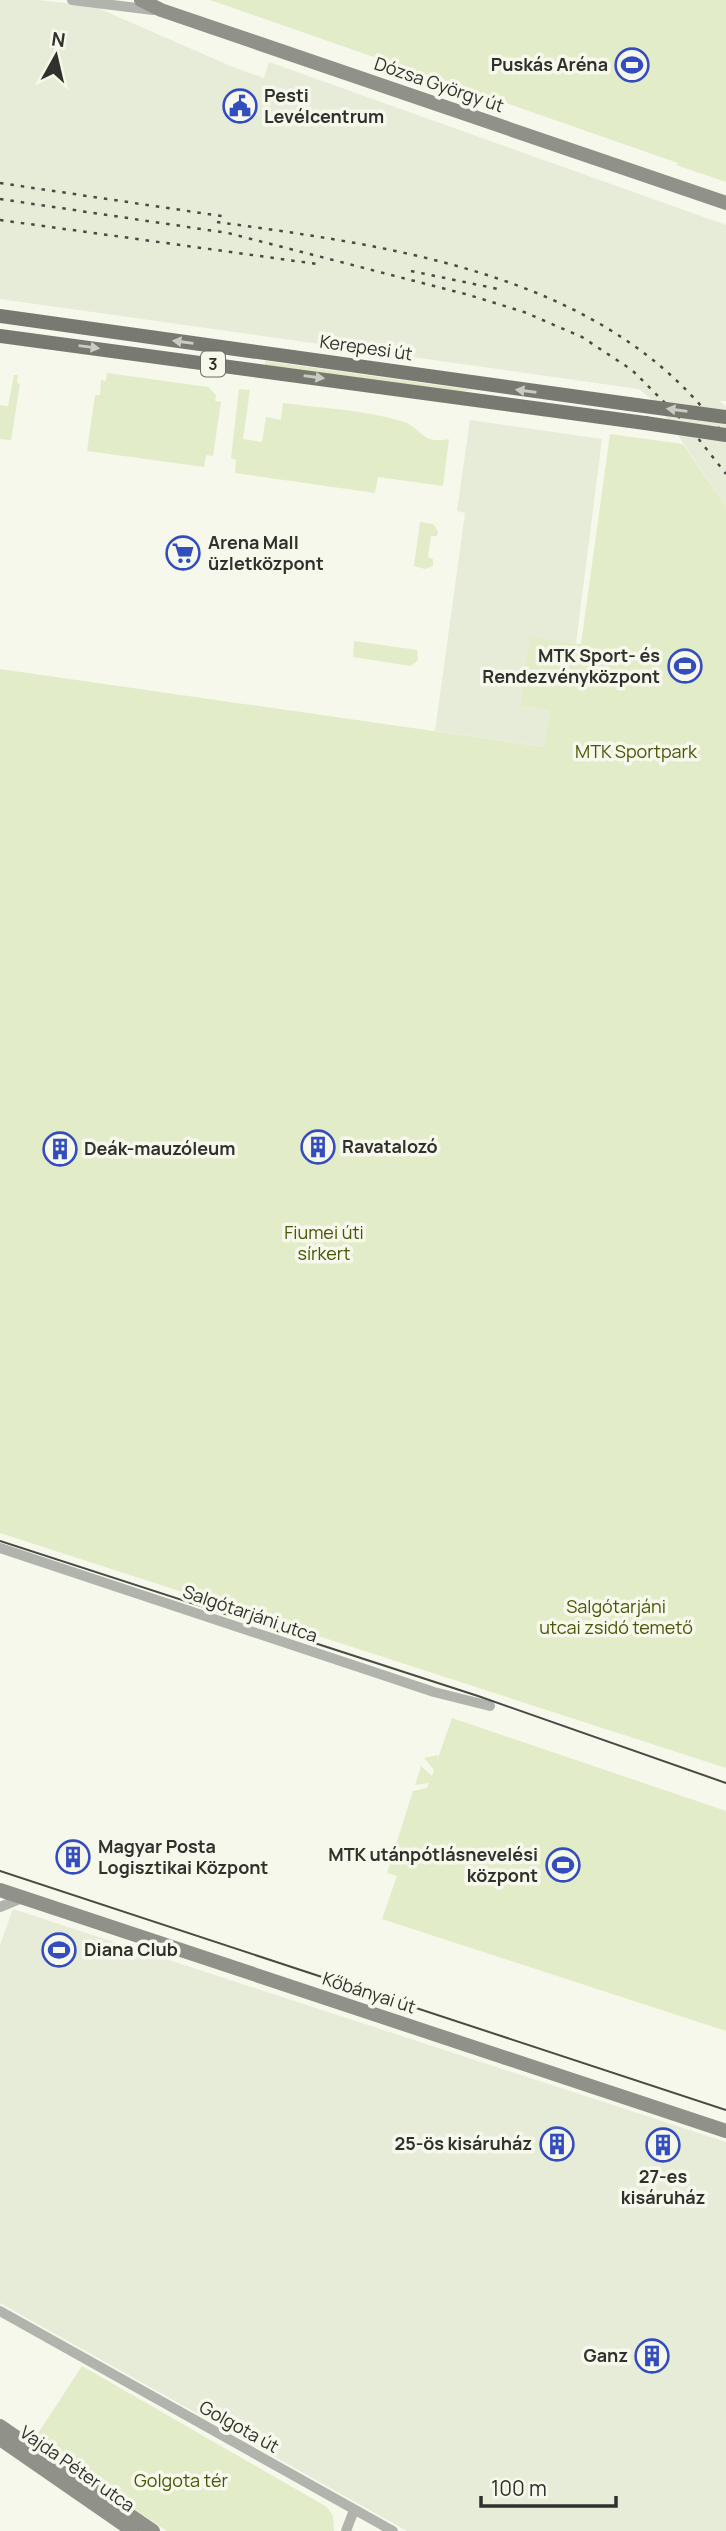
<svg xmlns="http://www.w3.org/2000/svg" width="726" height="2531" viewBox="0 0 726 2531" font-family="Manrope,sans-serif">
<rect width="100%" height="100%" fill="#f5f8eb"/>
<!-- built -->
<g fill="#e7ecd8">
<polygon points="0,0 37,0 93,6 233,67 264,78 269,62 726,225 726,401 720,401 726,407 726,507 657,404 639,389 0,299"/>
<polygon points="470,420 602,439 576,643 530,638 520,706 550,711 546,747 435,731 465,513 457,511"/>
<polygon points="13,1909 726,2142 726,2531 407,2531 0,2303 0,1945"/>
</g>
<!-- green -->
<g fill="#e3ecc9">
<polygon points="210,0 726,0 726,182 676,165 678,163"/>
<polygon points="265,361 473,390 454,393 265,365"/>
<polygon points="107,373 208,387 216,395 215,401 221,402 213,456 206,455 204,467 87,451 95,395 100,395 101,380 106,381"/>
<polygon points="14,375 18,375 17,383 20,384 11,440 0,439 0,405 8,406"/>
<path d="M239,389L250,390L243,439L262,442L266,417L281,420L283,403C321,408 364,410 401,421C423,427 420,445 449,439L443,486L378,477L375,493L235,473L236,460L231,458Z"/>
<polygon points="610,434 683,444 726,507 726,1768 0,1533 0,669 545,747 550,711 520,706 530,637 581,644"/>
<polygon points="420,522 433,524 438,531 437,536 431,536 428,557 433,559 433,566 425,569 414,566"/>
<polygon points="354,641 417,650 418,660 411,666 353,657"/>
<polygon points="452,1718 726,1811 726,2031 382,1919 397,1876 387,1873 413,1791 427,1788 429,1783 415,1785 421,1766 432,1776 434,1770 424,1758 438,1755 437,1761"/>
<polygon points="82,2366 327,2507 333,2516 334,2531 167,2531 33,2441"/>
</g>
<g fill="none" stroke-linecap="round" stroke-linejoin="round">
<!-- street -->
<g stroke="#b1b3ad" stroke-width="10">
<polyline points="72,0 153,10"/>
<polyline points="0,1548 434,1692 490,1706"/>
<polyline points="0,1907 22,1898"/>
<polyline points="0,2311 393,2531"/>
<polyline points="346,2531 354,2510"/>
</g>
<!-- secondary -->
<g stroke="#90928a" stroke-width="14">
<polyline points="141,0 161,10 726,203"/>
<polyline points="0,1890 726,2131"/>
<polyline points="0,2426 153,2531"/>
<polyline points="0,2439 133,2531"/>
</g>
<!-- primary -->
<g stroke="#787a71" stroke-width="14">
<polyline points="0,316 629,404"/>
<polyline points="0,336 645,423"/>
</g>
<!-- tram -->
<g stroke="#494a44" stroke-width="2">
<polyline points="0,1541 478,1696 726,1783"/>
<polyline points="0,1871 726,2110"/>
</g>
<!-- rail -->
<g stroke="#494a44" stroke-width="2.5" stroke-dasharray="3.5 7" stroke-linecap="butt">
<polyline points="0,183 228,217"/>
<polyline points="0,199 228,233 469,295 524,312 582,337 632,370 690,428 726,474"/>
<polyline points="0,220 317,264"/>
<path d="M217,222C398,247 613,275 726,438"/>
<polyline points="411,271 503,290"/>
</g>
<!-- primary-bridge -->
<g stroke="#787a71" stroke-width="14">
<polyline points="629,404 726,417"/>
<polyline points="645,423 726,435"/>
</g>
</g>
<!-- one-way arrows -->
<defs><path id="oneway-solid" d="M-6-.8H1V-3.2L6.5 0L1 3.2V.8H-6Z" transform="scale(1.75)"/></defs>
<g fill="#c9ccc0">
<use href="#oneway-solid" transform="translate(183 342) rotate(-172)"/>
<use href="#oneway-solid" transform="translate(89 347) rotate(7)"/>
<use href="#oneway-solid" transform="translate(314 377) rotate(8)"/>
<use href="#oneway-solid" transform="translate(526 391) rotate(-172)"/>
<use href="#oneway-solid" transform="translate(677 410) rotate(-172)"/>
</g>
<!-- icons -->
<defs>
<symbol id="stadium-ring" viewBox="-11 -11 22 22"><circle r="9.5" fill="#f5f8eb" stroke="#334cbe" stroke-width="1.5"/><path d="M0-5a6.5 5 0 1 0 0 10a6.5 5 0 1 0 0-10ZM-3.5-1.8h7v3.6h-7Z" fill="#334cbe"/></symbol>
<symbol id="civic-ring" viewBox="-11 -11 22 22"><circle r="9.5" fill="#f5f8eb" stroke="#334cbe" stroke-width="1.5"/><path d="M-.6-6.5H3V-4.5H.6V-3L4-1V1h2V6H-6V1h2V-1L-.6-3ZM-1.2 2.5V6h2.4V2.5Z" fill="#334cbe"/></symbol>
<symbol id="supermarket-ring" viewBox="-11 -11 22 22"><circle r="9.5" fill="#f5f8eb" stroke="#334cbe" stroke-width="1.5"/><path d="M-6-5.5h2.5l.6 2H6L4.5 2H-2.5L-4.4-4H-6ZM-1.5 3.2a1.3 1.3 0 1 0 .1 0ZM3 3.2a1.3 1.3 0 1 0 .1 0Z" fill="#334cbe"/></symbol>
<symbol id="building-ring" viewBox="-11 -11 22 22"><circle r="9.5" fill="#f5f8eb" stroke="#334cbe" stroke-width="1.5"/><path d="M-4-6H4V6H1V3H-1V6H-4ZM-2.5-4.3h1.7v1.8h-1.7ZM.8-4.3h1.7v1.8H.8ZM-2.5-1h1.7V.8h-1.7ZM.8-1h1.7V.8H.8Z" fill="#334cbe"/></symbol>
</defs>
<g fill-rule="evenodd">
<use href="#stadium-ring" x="613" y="46" width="38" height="38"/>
<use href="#civic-ring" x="221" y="87" width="38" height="38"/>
<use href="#supermarket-ring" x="164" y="534" width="38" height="38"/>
<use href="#stadium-ring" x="666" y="647" width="38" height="38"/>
<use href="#building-ring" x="299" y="1128" width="38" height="38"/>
<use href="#building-ring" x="41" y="1130" width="38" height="38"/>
<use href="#building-ring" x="54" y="1838" width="38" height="38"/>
<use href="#stadium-ring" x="544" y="1846" width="38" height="38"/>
<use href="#stadium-ring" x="40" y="1931" width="38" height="38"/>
<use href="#building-ring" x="538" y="2125" width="38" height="38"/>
<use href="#building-ring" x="644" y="2126" width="38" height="38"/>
<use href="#building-ring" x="633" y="2337" width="38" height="38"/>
</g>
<g text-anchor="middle" stroke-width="7" stroke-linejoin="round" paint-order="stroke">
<!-- shield labels -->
<rect fill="#f5f8eb" stroke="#6b6d65" stroke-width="2" x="201" y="351.5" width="24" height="25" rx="5"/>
<g font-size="16" font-weight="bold" fill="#30312c">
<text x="213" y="370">3</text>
</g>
<!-- poi labels -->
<g font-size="18" font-weight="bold" fill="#30312c" stroke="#f5f8eb" text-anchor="start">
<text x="608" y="71" text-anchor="end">Puskás Aréna</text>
<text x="264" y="102">Pesti<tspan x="264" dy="21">Levélcentrum</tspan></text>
<text x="208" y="549">Arena Mall<tspan x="208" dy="21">üzletközpont</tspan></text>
<text x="660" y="662" text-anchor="end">MTK Sport- és<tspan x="660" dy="21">Rendezvényközpont</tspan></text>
<text x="342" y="1153">Ravatalozó</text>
<text x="84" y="1155">Deák-mauzóleum</text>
<text x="98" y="1853">Magyar Posta<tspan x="98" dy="21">Logisztikai Központ</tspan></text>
<text x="538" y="1861" text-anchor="end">MTK utánpótlásnevelési<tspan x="538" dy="21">központ</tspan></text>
<text x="84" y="1956">Diana Club</text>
<text x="532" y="2150" text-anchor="end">25-ös kisáruház</text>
<text x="663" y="2183" text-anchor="middle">27-es<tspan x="663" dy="21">kisáruház</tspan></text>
<text x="628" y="2362" text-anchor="end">Ganz</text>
</g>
<!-- street labels -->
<g font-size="18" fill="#30312c" stroke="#f5f8eb">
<text transform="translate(439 85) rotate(19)" y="6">Dózsa György út</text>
<text transform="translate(366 348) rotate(8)" y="6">Kerepesi út</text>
<text transform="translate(250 1614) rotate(19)" y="6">Salgótarjáni utca</text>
<text transform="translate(369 1993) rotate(18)" y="6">Kőbányai út</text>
<text transform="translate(239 2427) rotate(29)" y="6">Golgota út</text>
<text transform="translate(77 2469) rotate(35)" y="6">Vajda Péter utca</text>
</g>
<!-- park labels -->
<g font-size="18" fill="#4a5506" stroke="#f5f8eb">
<text x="636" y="758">MTK Sportpark</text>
<text x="324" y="1239">Fiumei úti<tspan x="324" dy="21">sírkert</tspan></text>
<text x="616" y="1613">Salgótarjáni<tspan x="616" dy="21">utcai zsidó temető</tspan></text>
<text x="181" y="2487">Golgota tér</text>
</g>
</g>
<!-- north arrow -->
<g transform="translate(56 56) rotate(8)" stroke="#f5f8eb" stroke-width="5" paint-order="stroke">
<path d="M0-5L12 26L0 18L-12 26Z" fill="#30312c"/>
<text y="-10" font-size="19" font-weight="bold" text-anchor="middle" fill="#30312c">N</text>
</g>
<!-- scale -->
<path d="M481 2496v10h135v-10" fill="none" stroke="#30312c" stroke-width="3.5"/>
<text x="491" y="2496" font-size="21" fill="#30312c" stroke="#f5f8eb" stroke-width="5" paint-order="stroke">100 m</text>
</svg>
